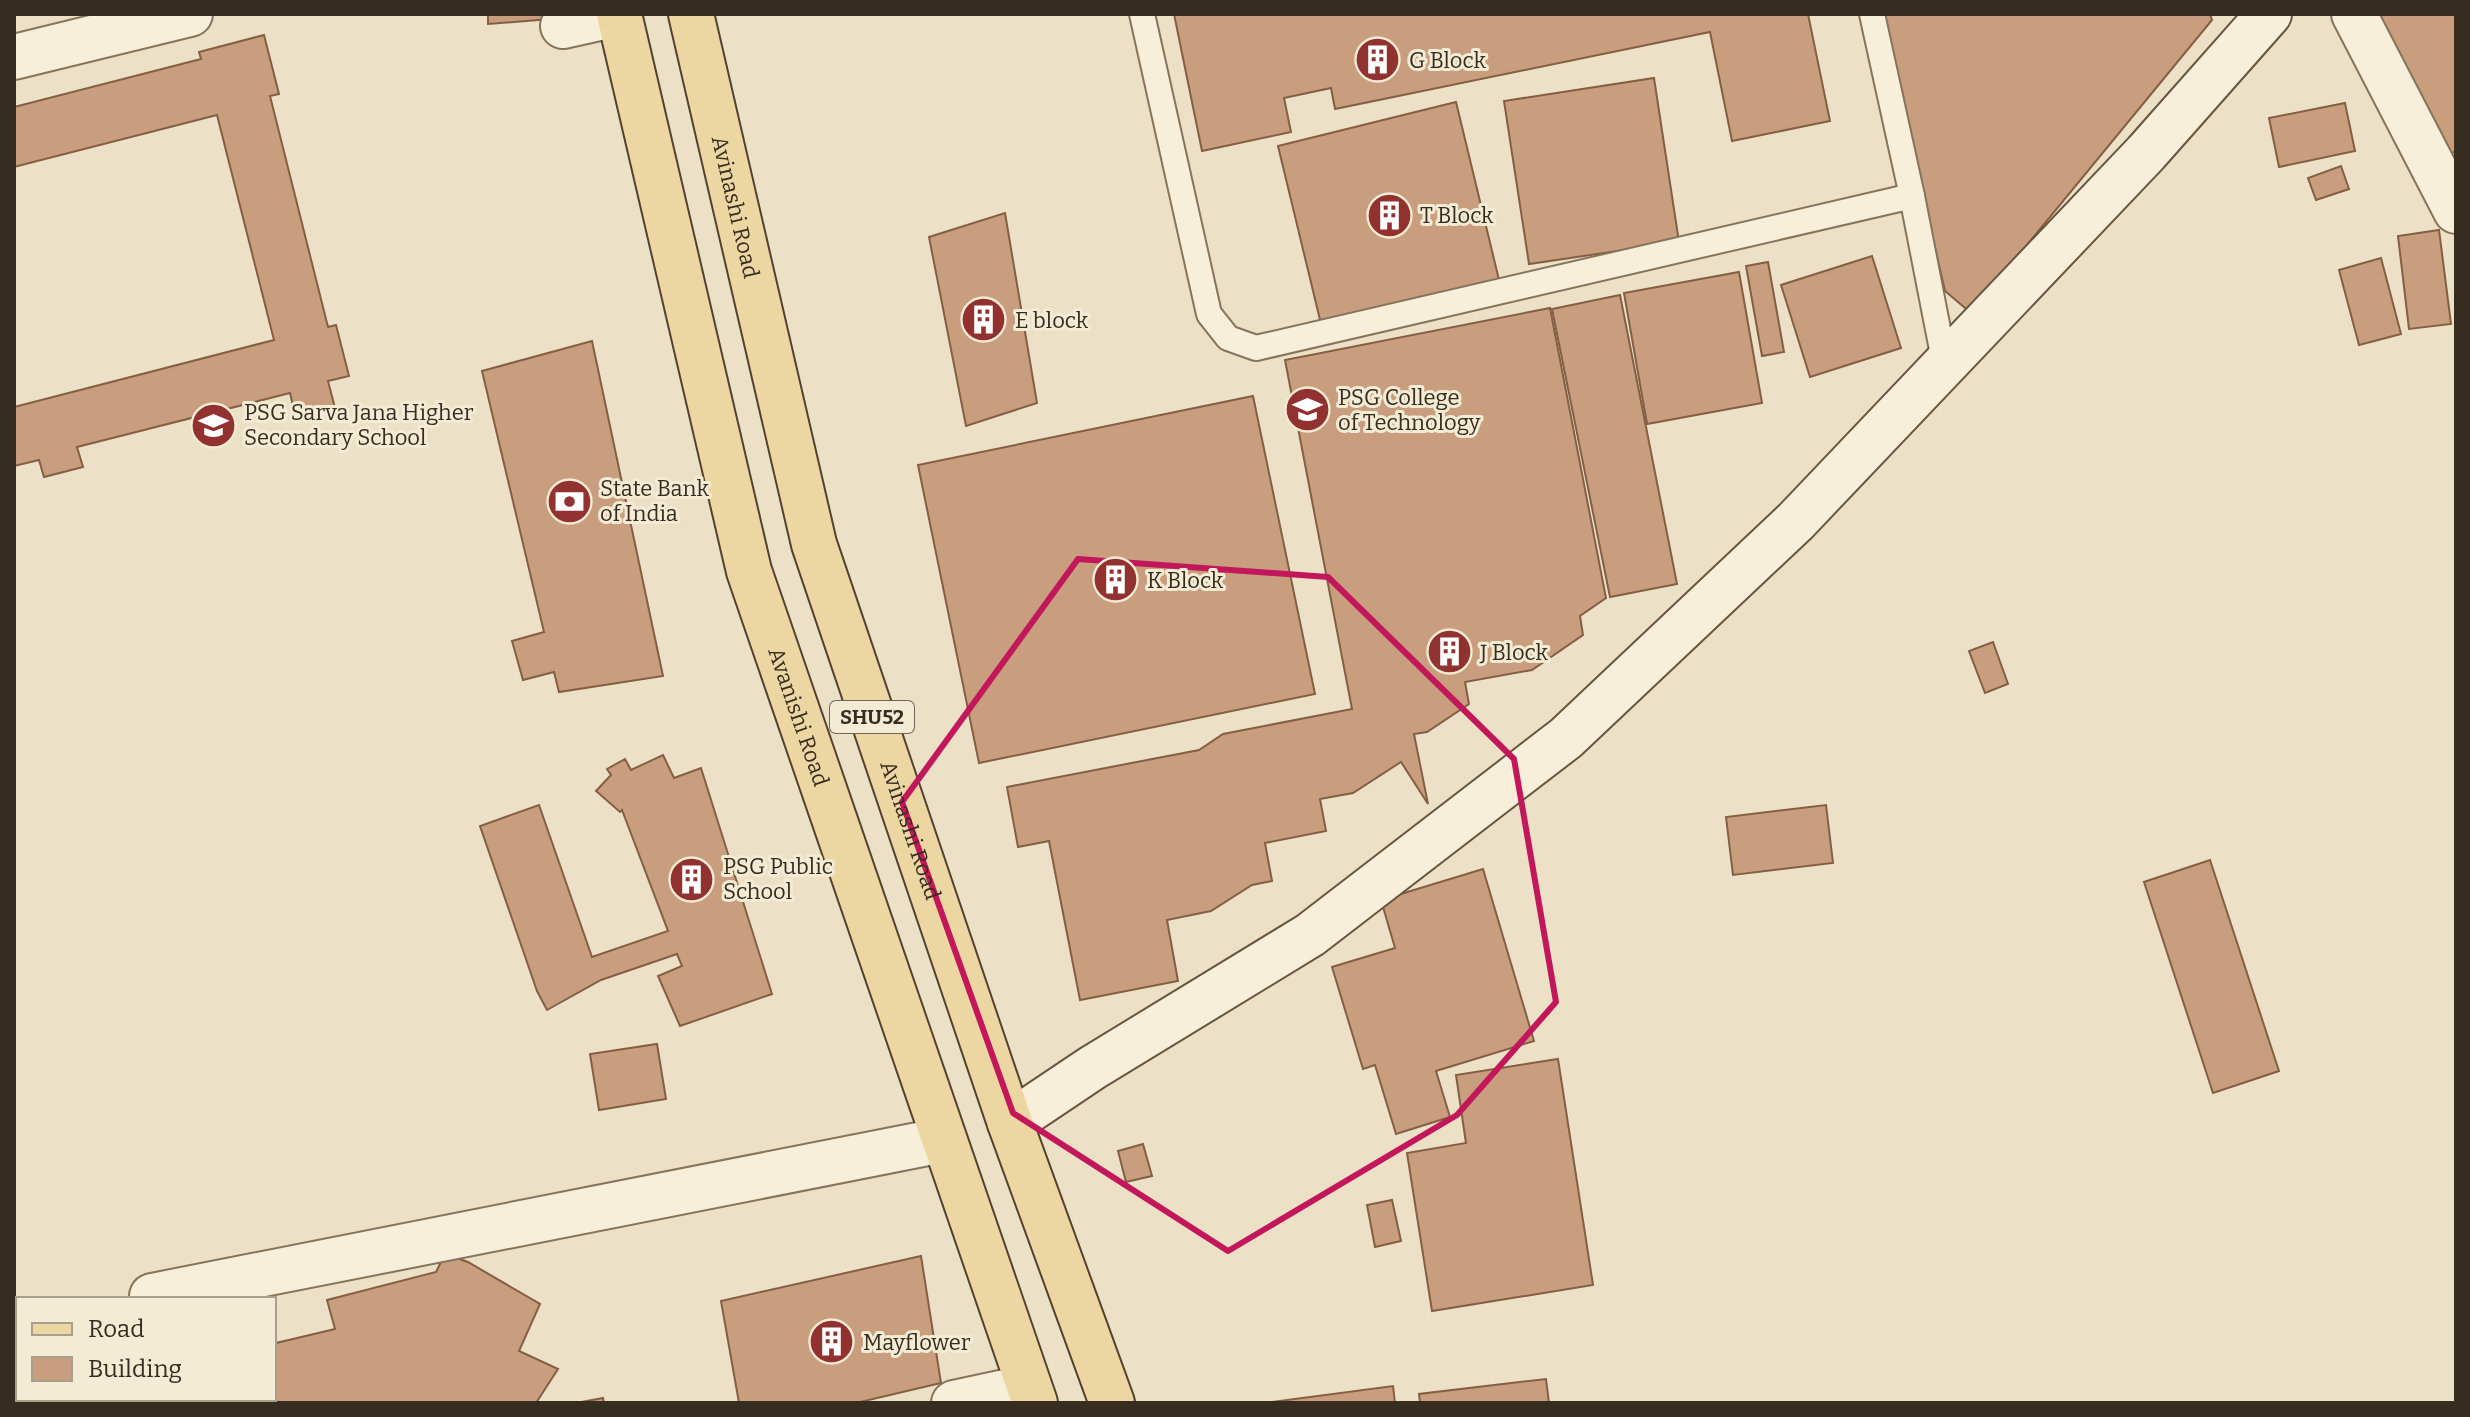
<svg xmlns="http://www.w3.org/2000/svg" width="2470" height="1417" viewBox="0 0 2470 1417" font-family="Bitter,serif">
<rect width="100%" height="100%" fill="#ece1c6"/>
<!-- building -->
<g fill="#c89e7e" stroke="#845f44" stroke-width="2">
<polygon points="488,14 550,14 550,19 488,24"/>
<polygon points="1174,14 1808,14 1830,121 1732,141 1710,32 1335,109 1331,88 1284,98 1291,132 1202,151"/>
<polygon points="1881,14 2210,14 2212,20 1971,313 1945,291"/>
<polygon points="2377,14 2456,14 2456,151 2443,158"/>
<polygon points="264,35 279,94 270,96 328,327 336,325 349,376 328,381 335,408 296,418 290,393 77,447 83,467 44,477 39,460 14,466 14,407 274,340 217,115 14,167 14,107 201,59 199,52"/>
<polygon points="1654,78 1679,242 1529,264 1504,101"/>
<polygon points="1456,102 1500,284 1322,328 1278,146"/>
<polygon points="2345,103 2355,151 2279,167 2269,118"/>
<polygon points="2341,166 2349,189 2316,200 2308,178"/>
<polygon points="1005,213 1037,403 966,426 929,237"/>
<polygon points="2439,230 2451,324 2409,329 2398,236"/>
<polygon points="1872,256 1901,348 1810,377 1781,285"/>
<polygon points="2381,258 2401,334 2359,345 2339,270"/>
<polygon points="1768,262 1784,352 1762,356 1746,266"/>
<polygon points="1739,272 1762,403 1647,424 1624,293"/>
<polygon points="1620,295 1677,584 1610,597 1552,309"/>
<polygon points="1550,308 1606,598 1580,616 1583,635 1532,670 1465,682 1469,704 1427,732 1414,734 1428,804 1401,762 1353,793 1320,799 1326,831 1265,843 1272,881 1252,885 1211,911 1167,920 1178,981 1080,1000 1049,841 1018,847 1007,787 1199,750 1223,734 1352,709 1285,360"/>
<polygon points="592,341 663,676 559,692 554,672 523,680 512,641 544,632 482,371"/>
<polygon points="1253,396 1315,694 979,763 918,465"/>
<polygon points="1993,642 2008,684 1985,693 1969,651"/>
<polygon points="663,755 674,778 701,768 772,994 680,1026 658,976 682,966 677,954 601,980 547,1010 537,991 480,826 539,805 592,957 668,931 622,810 620,812 596,791 611,775 607,769 625,759 631,770"/>
<polygon points="1826,805 1833,863 1733,875 1726,817"/>
<polygon points="2210,860 2279,1071 2213,1093 2144,882"/>
<polygon points="1483,869 1534,1041 1436,1071 1450,1117 1396,1134 1375,1065 1363,1069 1332,967 1395,948 1381,900"/>
<polygon points="657,1044 666,1099 599,1110 590,1054"/>
<polygon points="1558,1059 1593,1285 1432,1311 1407,1153 1466,1143 1456,1075"/>
<polygon points="1143,1144 1152,1176 1126,1182 1118,1151"/>
<polygon points="1392,1200 1401,1241 1375,1247 1367,1205"/>
<polygon points="445,1254 468,1262 540,1304 519,1351 558,1369 536,1403 216,1403 215,1399 274,1399 274,1334 276,1343 335,1329 327,1300 436,1272"/>
<polygon points="921,1256 941,1383 856,1403 739,1403 721,1301"/>
<polygon points="1546,1379 1549,1403 1420,1403 1419,1394"/>
<polygon points="1393,1386 1395,1403 1264,1403"/>
<polygon points="603,1398 604,1403 576,1403"/>
</g>
<g fill="none" stroke-linecap="round" stroke-linejoin="round">
<defs>
<g id="lane">
<polyline points="1142,14 1209,314 1228,338 1256,348 1912,196"/>
<polyline points="1872,14 1912,196 1945,365"/>
</g>
<g id="street">
<polyline points="2354,14 2456,211"/>
<polyline points="563,26 617,14"/>
<polyline points="14,57 190,14"/>
<polyline points="153,1299 152,1296 943,1140"/>
<polyline points="181,1399 182,1403"/>
<polyline points="954,1403 1029,1387"/>
</g>
<polyline id="secondary" points="1010,1123 1092,1068 1310,935 1566,738 1796,521 2146,153 2269,14"/>
<g id="primary">
<path id="s1" d="M619,14L749,571L1035,1403"/>
<path id="s2" d="M691,14L814,544L1010,1123L1112,1403"/>
</g>
</defs>
<!-- lane casing -->
<use href="#lane" stroke="#86745d" stroke-width="28"/>
<!-- street casing -->
<use href="#street" stroke="#86745d" stroke-width="48"/>
<!-- secondary casing -->
<use href="#secondary" stroke="#685540" stroke-width="48"/>
<!-- primary casing -->
<use href="#primary" stroke="#544231" stroke-width="48"/>
<!-- lane -->
<use href="#lane" stroke="#f7efd9" stroke-width="24"/>
<!-- street -->
<use href="#street" stroke="#f7efd9" stroke-width="44"/>
<!-- secondary -->
<use href="#secondary" stroke="#f7efd9" stroke-width="44"/>
<!-- primary -->
<use href="#primary" stroke="#ecd6a1" stroke-width="44"/>
</g>
<!-- marked area -->
<path fill="none" stroke="#c2185b" stroke-width="6" stroke-linejoin="round" d="M1078,559L1328,577L1514,759L1556,1002L1457,1115L1228,1251L1013,1113L902,802Z"/>
<!-- icons -->
<defs>
<symbol id="building-disc" viewBox="-11 -11 22 22"><circle r="9.5" fill="#923230" stroke="#f4ebd5"/><path d="M-4-6H4V6H1V3H-1V6H-4ZM-2.5-4.3h1.7v1.8h-1.7ZM.8-4.3h1.7v1.8H.8ZM-2.5-1h1.7V.8h-1.7ZM.8-1h1.7V.8H.8Z" fill="#fff"/></symbol>
<symbol id="university-disc" viewBox="-11 -11 22 22"><circle r="9.5" fill="#923230" stroke="#f4ebd5"/><path d="M0-5L7-2L0 1L-7-2ZM-4 1L0 2.5L4 1V4Q0 6-4 4Z" fill="#fff"/></symbol>
<symbol id="school-disc" viewBox="-11 -11 22 22"><circle r="9.5" fill="#923230" stroke="#f4ebd5"/><path d="M0-5L7-2L0 1L-7-2ZM-4 1L0 2.5L4 1V4Q0 6-4 4Z" fill="#fff"/></symbol>
<symbol id="bank-disc" viewBox="-11 -11 22 22"><circle r="9.5" fill="#923230" stroke="#f4ebd5"/><path d="M-6-4H6V4H-6ZM0-2.3a2.3 2.3 0 1 0 0 4.6a2.3 2.3 0 1 0 0-4.6Z" fill="#fff"/></symbol>
</defs>
<g fill-rule="evenodd">
<use href="#building-disc" x="1352" y="34" width="51" height="51"/>
<use href="#building-disc" x="1364" y="190" width="51" height="51"/>
<use href="#building-disc" x="958" y="294" width="51" height="51"/>
<use href="#university-disc" x="1282" y="384" width="51" height="51"/>
<use href="#school-disc" x="188" y="400" width="51" height="51"/>
<use href="#bank-disc" x="544" y="476" width="51" height="51"/>
<use href="#building-disc" x="1090" y="554" width="51" height="51"/>
<use href="#building-disc" x="1424" y="626" width="51" height="51"/>
<use href="#building-disc" x="666" y="854" width="51" height="51"/>
<use href="#building-disc" x="806" y="1316" width="51" height="51"/>
</g>
<g text-anchor="middle" stroke-width="6" stroke-linejoin="round" paint-order="stroke">
<!-- shield labels -->
<rect fill="#f4ebd5" stroke="#706556" stroke-width="2" x="830" y="701" width="84" height="32" rx="6"/>
<g font-size="20" font-weight="bold" fill="#372c20">
<text x="872" y="724">SHU52</text>
</g>
<!-- poi labels -->
<g font-size="22" fill="#372c20" stroke="#f4ebd5" text-anchor="start">
<text x="1409" y="68">G Block</text>
<text x="1420" y="223">T Block</text>
<text x="1015" y="328">E block</text>
<text x="1338" y="405">PSG College<tspan x="1338" dy="25">of Technology</tspan></text>
<text x="244" y="420">PSG Sarva Jana Higher<tspan x="244" dy="25">Secondary School</tspan></text>
<text x="600" y="496">State Bank<tspan x="600" dy="25">of India</tspan></text>
<text x="1147" y="588">K Block</text>
<text x="1480" y="660">J Block</text>
<text x="723" y="874">PSG Public<tspan x="723" dy="25">School</tspan></text>
<text x="863" y="1350">Mayflower</text>
</g>
<!-- street labels -->
<g font-size="22" fill="#372c20" stroke="#f4ebd5">
<text dy="8" stroke="none"><textPath href="#s2" startOffset="198">Avinashi Road</textPath></text>
<text dy="8" stroke="none"><textPath href="#s1" startOffset="726">Avanishi Road</textPath></text>
<text dy="8" stroke="none"><textPath href="#s2" startOffset="846">Avinashi Road</textPath></text>
</g>
</g>
<!-- border -->
<rect width="2470" height="1417" fill="none" stroke="#372c20" stroke-width="32"/>
<!-- legend -->
<rect x="16" y="1297" width="260" height="104" fill="#f4ebd5" stroke="#a89f8d" stroke-width="2"/>
<rect x="32" y="1323" width="40" height="12" fill="#ecd6a1" stroke="#a89f8d" stroke-width="2"/>
<text x="88" y="1337" font-size="24" fill="#372c20">Road</text>
<rect x="32" y="1357" width="40" height="24" fill="#c89e7e" stroke="#a89f8d" stroke-width="2"/>
<text x="88" y="1377" font-size="24" fill="#372c20">Building</text>
</svg>
